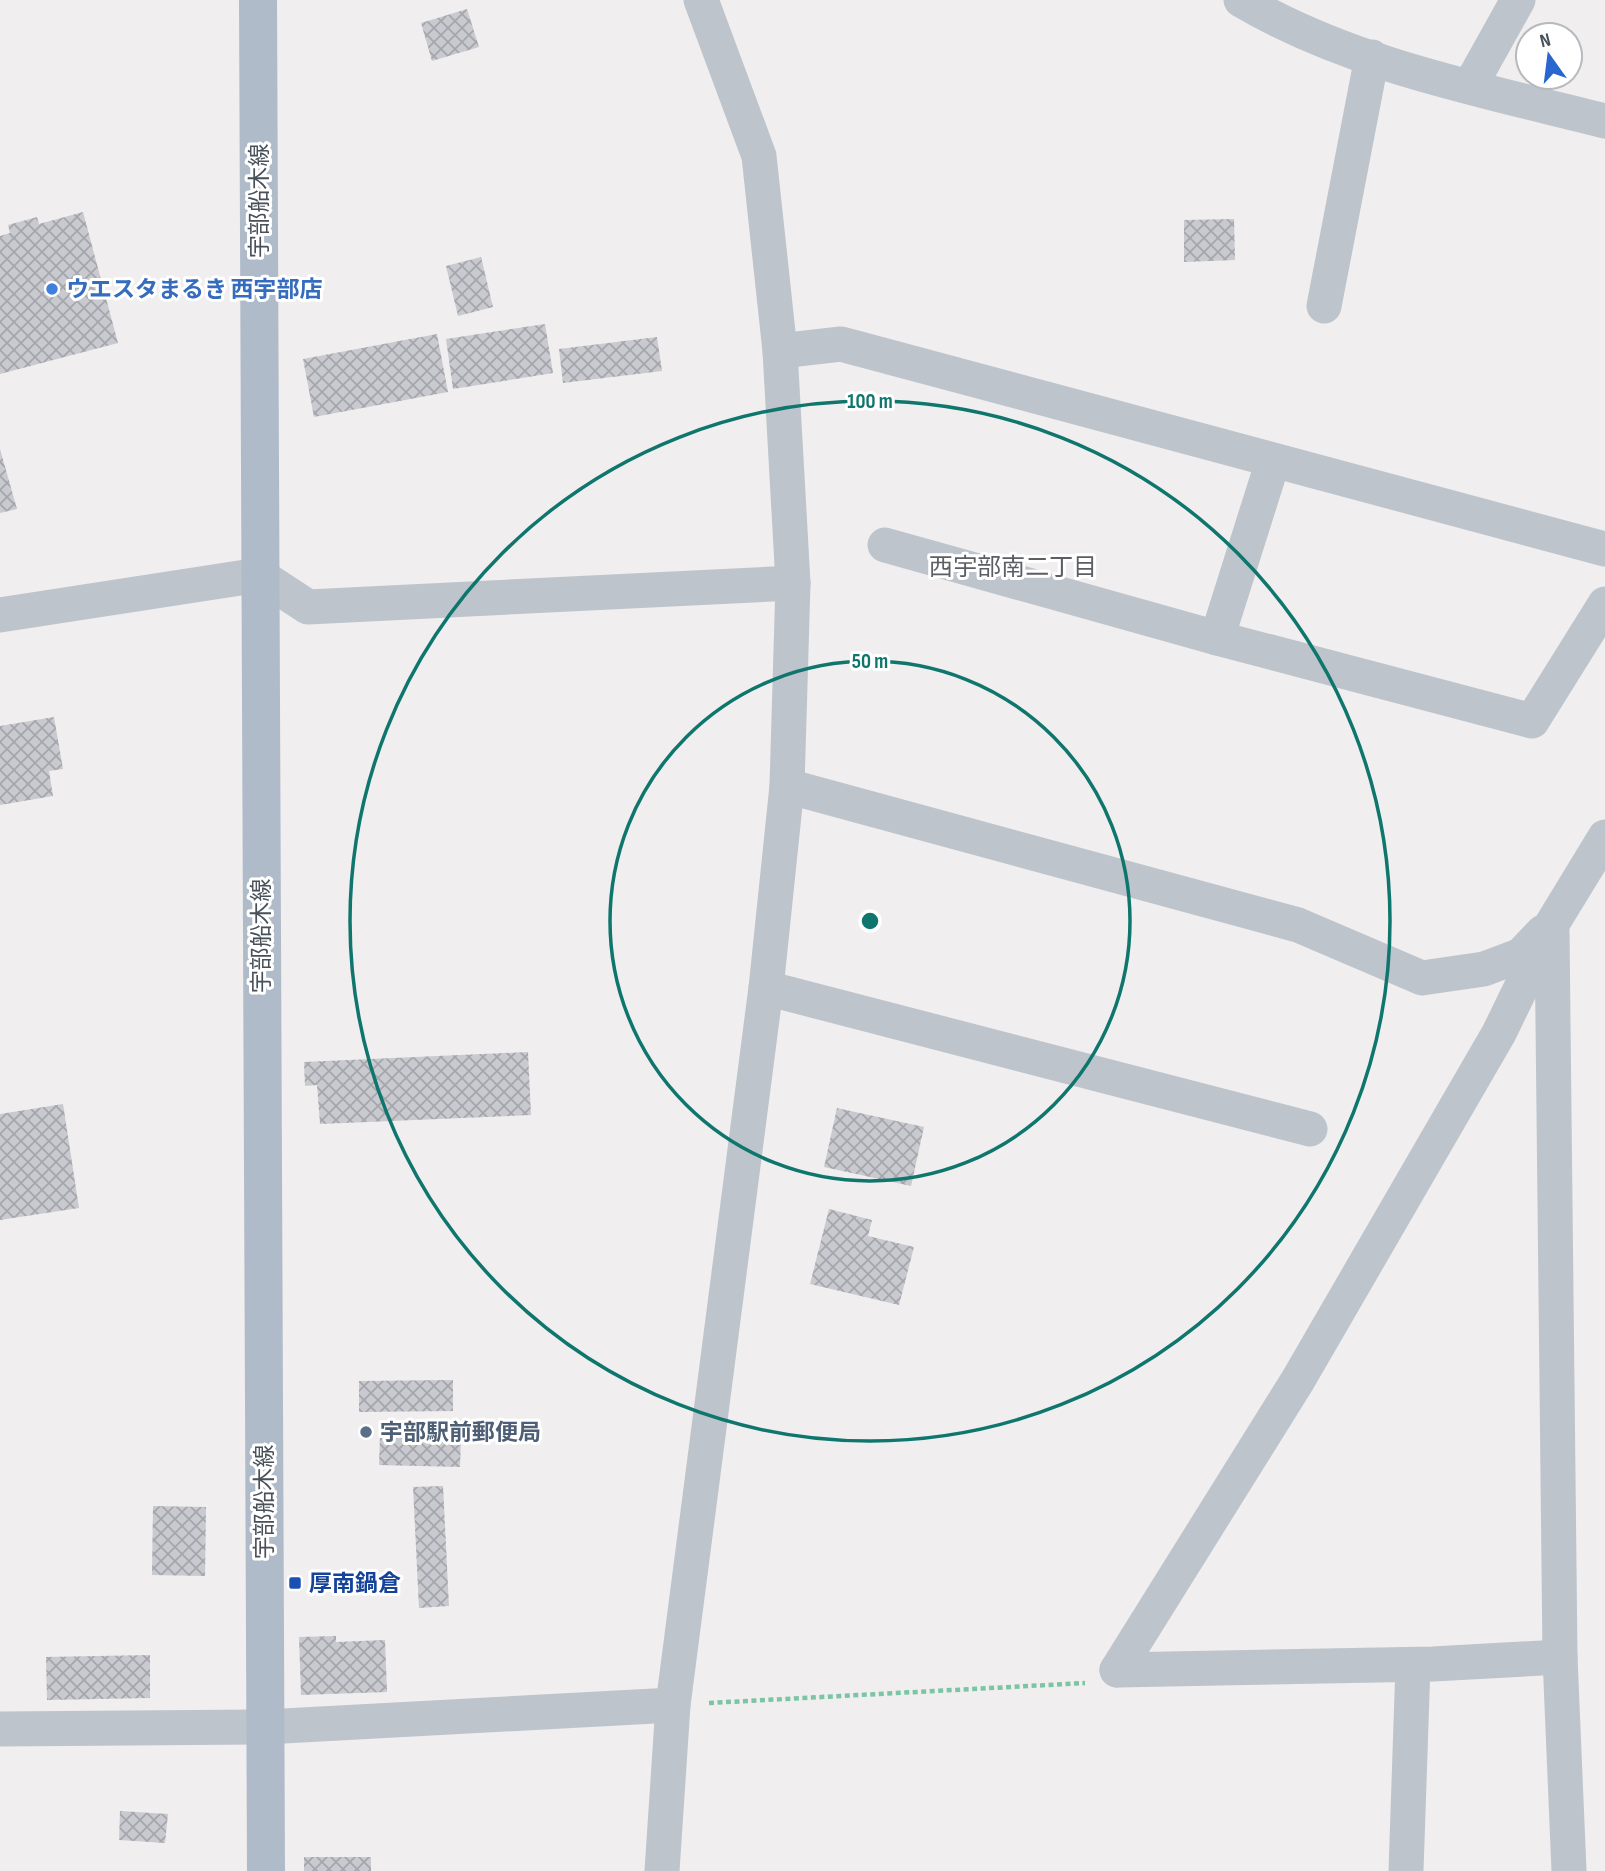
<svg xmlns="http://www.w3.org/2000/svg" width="1605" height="1871" viewBox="0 0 1605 1871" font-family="'Sofia Sans Condensed','Noto Sans JP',sans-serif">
<defs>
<pattern id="building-cross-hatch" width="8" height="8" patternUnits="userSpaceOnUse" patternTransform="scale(1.75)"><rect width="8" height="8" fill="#c9cad0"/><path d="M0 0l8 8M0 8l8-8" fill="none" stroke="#a5a6ac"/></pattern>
</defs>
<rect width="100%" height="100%" fill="#f0eeee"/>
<!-- building -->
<g fill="url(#building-cross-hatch)">
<polygon points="467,9 479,47 432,61 421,23"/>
<polygon points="83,212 118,343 0,374 0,236 10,233 8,225 37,217 39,224"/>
<polygon points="1234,219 1235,260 1184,262 1184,220"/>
<polygon points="481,257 493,307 458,316 446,266"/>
<polygon points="545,324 553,373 453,389 446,339"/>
<polygon points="437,334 448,392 314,417 303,359"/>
<polygon points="657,337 662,371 563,383 559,349"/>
<polygon points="0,449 17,509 0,513"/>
<polygon points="54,717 63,769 49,771 53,796 0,805 0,726"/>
<polygon points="528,1052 531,1115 320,1124 317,1085 305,1086 304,1062"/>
<polygon points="63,1104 79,1208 0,1220 0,1114"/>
<polygon points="837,1108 924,1127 911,1186 824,1167"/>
<polygon points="829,1209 872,1220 868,1236 914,1247 899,1305 810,1284"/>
<polygon points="453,1380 453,1411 359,1412 359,1381"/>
<polygon points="380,1435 461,1437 460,1467 379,1465"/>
<polygon points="443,1486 449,1606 419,1608 413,1487"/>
<polygon points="153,1506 206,1507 205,1576 152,1575"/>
<polygon points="336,1636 336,1642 385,1640 387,1692 301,1695 299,1637"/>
<polygon points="150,1655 150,1698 47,1700 46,1657"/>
<polygon points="120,1811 168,1814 165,1843 119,1840"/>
<rect x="304" y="1857" width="67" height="14"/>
</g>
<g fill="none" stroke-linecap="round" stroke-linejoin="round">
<!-- path -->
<polyline stroke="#7bc5a6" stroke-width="4.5" stroke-dasharray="5 3.5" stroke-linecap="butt" points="709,1703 1085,1683"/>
<!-- minor -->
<g stroke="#bdc4cc" stroke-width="35">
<path d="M1241,0C1351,65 1483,90 1605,121"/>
<polyline points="1470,86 1518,0"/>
<polyline points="1324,306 1372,57"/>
<polyline points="780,351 841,344 1605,549"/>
<polyline points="885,545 1217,638 1532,721 1605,604"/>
<polyline points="0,615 259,575 308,607 793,583"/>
<polyline points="1217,638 1273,461"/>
<polyline points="787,786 1298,925 1422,978 1484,969 1521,955 1543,932"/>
<polyline points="1552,931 1560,1657 1569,1871"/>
<polyline points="766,988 1310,1129"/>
<polyline points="1117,1670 1298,1380 1499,1033 1552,924 1605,837"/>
<polyline points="1117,1670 1433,1664 1560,1657"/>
<polyline points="0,1729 265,1727 673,1705"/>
<polyline points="662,1871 673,1705 766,988 787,786 793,583 780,351 759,156 701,0"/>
<polyline points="1406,1871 1413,1665"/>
</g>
<!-- major -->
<polyline stroke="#b0bbca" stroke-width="38" points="258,0 266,1871"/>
</g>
<!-- distance rings -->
<g fill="none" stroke="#0f766e" stroke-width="3.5">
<circle cx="870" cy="921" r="260"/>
<circle cx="870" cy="921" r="520"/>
</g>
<!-- markers -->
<circle fill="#3f7fe0" stroke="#fff" stroke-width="2.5" cx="52" cy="289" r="7"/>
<circle fill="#5c6f8a" stroke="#fff" stroke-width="2.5" cx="366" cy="1432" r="7"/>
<rect fill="#1a4fb4" stroke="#fff" stroke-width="2.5" x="288" y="1576" width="14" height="14" rx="3.5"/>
<g text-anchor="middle" stroke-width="6" stroke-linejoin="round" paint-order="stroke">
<!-- street labels -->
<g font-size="23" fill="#485059" stroke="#fff">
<text transform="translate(259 201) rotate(-90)" y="8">宇部船木線</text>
<text transform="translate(261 936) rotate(-90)" y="8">宇部船木線</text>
<text transform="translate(264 1502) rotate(-90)" y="8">宇部船木線</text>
</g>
<!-- shop labels -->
<g font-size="23" font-weight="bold" fill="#366cbe" stroke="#fff" text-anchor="start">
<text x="66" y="297">ウエスタまるき 西宇部店</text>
</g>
<!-- service labels -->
<g font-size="23" font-weight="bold" fill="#4e5e75" stroke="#fff" text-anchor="start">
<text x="380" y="1440">宇部駅前郵便局</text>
</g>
<!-- transit labels -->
<g font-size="23" font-weight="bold" fill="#164399" stroke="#fff" text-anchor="start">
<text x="309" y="1591">厚南鍋倉</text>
</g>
<!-- neighbourhood labels -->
<g font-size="24" fill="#5b5e62" stroke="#fff">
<text x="1013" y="575">西宇部南二丁目</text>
</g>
</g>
<circle cx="870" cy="921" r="10" fill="#0f766e" stroke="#fff" stroke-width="3.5"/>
<g font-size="21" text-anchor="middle" font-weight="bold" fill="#0f766e" stroke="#fff" stroke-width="6" stroke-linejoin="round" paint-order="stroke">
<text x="870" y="408">100 m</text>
<text x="870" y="668">50 m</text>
</g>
<!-- north arrow -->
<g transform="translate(1549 56) rotate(346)"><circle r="33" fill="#ffffff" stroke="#b6b9bd" stroke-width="2"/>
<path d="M0-5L12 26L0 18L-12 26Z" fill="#2966cf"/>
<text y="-10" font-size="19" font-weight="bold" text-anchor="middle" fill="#485059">N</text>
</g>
</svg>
